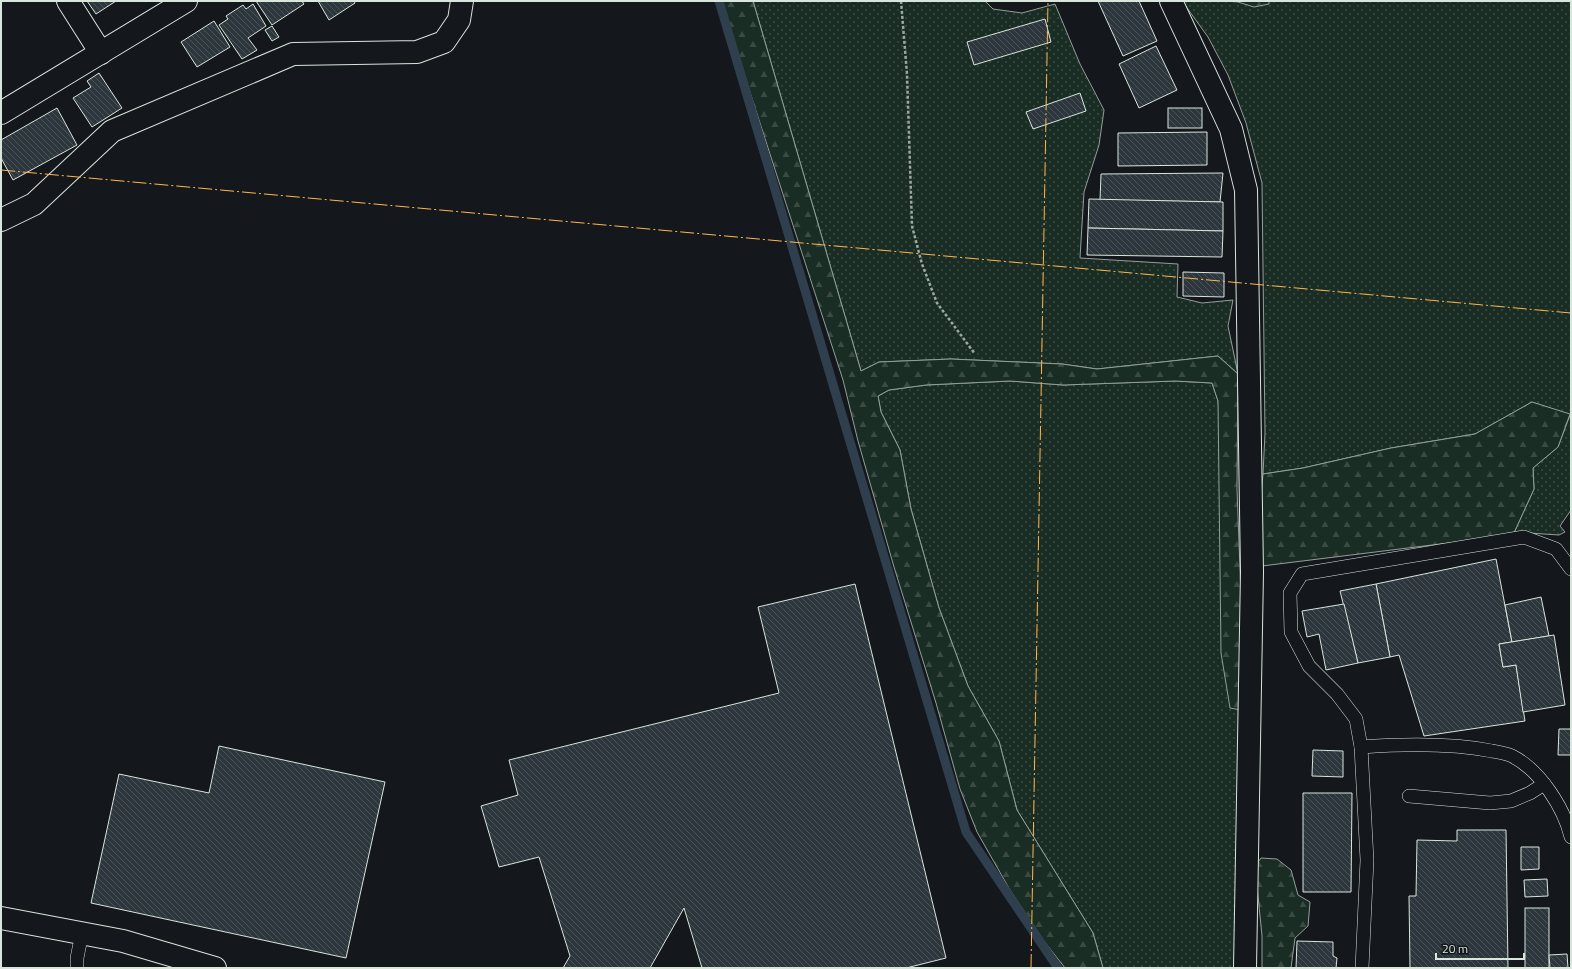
<svg xmlns="http://www.w3.org/2000/svg" width="1572" height="969" viewBox="0 0 1572 969" font-family="'Titillium Web',sans-serif">
<defs>
<pattern id="grass-dots" width="8" height="8" patternUnits="userSpaceOnUse"><rect width="8" height="8" fill="#1a2d24"/><path d="M2 2h.1M6 6h.1" fill="none" stroke="#3b4b43" stroke-width="1.8" stroke-linecap="round"/></pattern>
<pattern id="forest-firs" width="22" height="20" patternUnits="userSpaceOnUse"><rect width="22" height="20" fill="#1a2d24"/><path d="M5 1l3.5 6h-7zM16 11l3.5 6h-7z" fill="#3b4b43"/></pattern>
<pattern id="building-back-hatch" width="6" height="6" patternUnits="userSpaceOnUse"><rect width="6" height="6" fill="#2c363c"/><path d="M-1 5l2 2M0 0l6 6M5-1l2 2" fill="none" stroke="#4a5358"/></pattern>
</defs>
<rect width="100%" height="100%" fill="#14181c"/>
<!-- grass -->
<g fill="url(#grass-dots)" stroke="#939e99">
<polygon points="753,1 985,1 993,9 1022,13 1055,4 1080,64 1104,110 1099,145 1084,192 1080,258 1178,264 1177,297 1202,303 1233,300 1228,326 1238,374 1218,356 1097,369 1062,364 951,359 879,362 861,371"/>
<polygon points="1182,1 1571,1 1571,510 1560,526 1565,532 1559,535 1529,533 1513,535 1534,489 1533,468 1558,447 1570,415 1532,402 1475,434 1391,448 1303,468 1263,474 1265,433 1262,183 1246,123 1228,75 1208,37"/>
<polygon points="1010,381 1063,385 1175,381 1212,383 1218,401 1241,710 1238,968 1103,968 1093,933 1017,810 999,741 968,686 939,608 911,509 900,450 881,412 878,396 889,390 926,385"/>
</g>
<!-- forest -->
<g fill="url(#forest-firs)" stroke="#939e99">
<polygon points="722,1 753,1 861,371 879,362 951,359 1062,364 1097,369 1218,356 1238,374 1237,489 1242,623 1241,710 1230,708 1221,653 1218,401 1212,383 1175,381 1063,385 1010,381 967,383 926,385 889,390 878,396 881,412 900,450 911,509 939,608 968,686 999,741 1017,810 1093,933 1103,968 1065,968 1044,941 1010,890 977,832 960,789 936,703 894,567 858,441 843,380 748,86"/>
<polygon points="1229,1 1269,1 1269,4 1254,7 1238,2"/>
<polygon points="1532,402 1570,414 1558,447 1533,468 1534,489 1513,535 1262,566 1257,540 1263,474 1303,468 1391,448 1475,434"/>
<polygon points="1261,858 1277,859 1291,870 1298,895 1310,902 1308,926 1295,938 1291,968 1262,968 1262,936 1255,866"/>
</g>
<g fill="none" stroke-linecap="round" stroke-linejoin="round">
<!-- stream -->
<polyline stroke="#2f3f4d" stroke-width="9" points="719,1 966,832 1058,968"/>
</g>
<!-- building -->
<g fill="url(#building-back-hatch)" stroke="#d8e6dc">
<polygon points="87,1 116,1 96,14"/>
<polygon points="256,1 302,1 304,4 272,25"/>
<polygon points="318,1 354,1 355,3 329,20"/>
<polygon points="1098,1 1139,1 1157,41 1123,56"/>
<polygon points="253,4 266,26 248,38 257,50 242,59 219,25 228,19 226,16 243,5 246,9"/>
<polygon points="1045,19 1051,42 974,65 967,42"/>
<polygon points="214,21 230,47 197,67 181,42"/>
<polygon points="272,26 279,37 272,41 265,30"/>
<polygon points="1156,46 1177,90 1139,108 1119,64"/>
<polygon points="99,73 122,108 92,127 73,98 91,87 87,81"/>
<polygon points="1080,93 1086,111 1033,129 1026,112"/>
<polygon points="57,108 77,145 13,180 1,158 1,140"/>
<rect x="1168" y="108" width="34" height="20"/>
<polygon points="1207,132 1207,165 1118,166 1118,133"/>
<polygon points="1223,173 1220,202 1100,200 1101,174"/>
<polygon points="1089,199 1223,202 1223,231 1088,228"/>
<polygon points="1088,228 1223,231 1222,257 1087,255"/>
<polygon points="1183,272 1224,273 1224,297 1183,296"/>
<polygon points="1496,559 1512,642 1499,644 1503,667 1516,665 1525,721 1424,736 1399,655 1390,657 1376,584"/>
<polygon points="855,584 946,958 906,968 702,968 684,908 650,968 563,968 570,956 539,857 499,867 481,806 518,795 509,760 779,693 758,607"/>
<polygon points="1376,584 1390,657 1358,663 1340,591"/>
<polygon points="1541,597 1549,636 1512,642 1505,605"/>
<polygon points="1344,604 1358,663 1326,670 1319,634 1307,637 1302,611"/>
<polygon points="1554,635 1565,705 1523,712 1516,665 1503,667 1499,644"/>
<polygon points="1559,729 1571,729 1571,755 1558,755"/>
<polygon points="219,746 385,782 346,958 91,903 119,774 209,793"/>
<polygon points="1313,750 1343,751 1343,777 1312,776"/>
<polygon points="1303,793 1352,793 1351,892 1303,892"/>
<polygon points="1457,830 1506,830 1508,968 1410,968 1409,896 1416,896 1417,840 1457,841"/>
<polygon points="1521,847 1539,847 1539,869 1521,870"/>
<polygon points="1547,879 1548,896 1525,897 1524,880"/>
<rect x="1525" y="908" width="24" height="60"/>
<polygon points="1297,941 1333,942 1333,956 1337,958 1336,968 1296,968"/>
<polygon points="1567,954 1568,968 1550,968 1549,955"/>
</g>
<g fill="none" stroke-linecap="round" stroke-linejoin="round">
<defs>
<g id="service">
<path d="M1361,747C1403,744 1451,743 1492,751C1498,752 1506,753 1512,756C1540,770 1564,808 1571,837"/>
<polyline points="1409,796 1490,803 1511,801 1530,793 1544,784"/>
<polyline points="77,968 77,958 82,933"/>
<polyline points="1362,968 1367,860 1361,747 1356,719 1337,694 1309,666 1291,632 1290,593 1302,574 1524,537 1556,549 1571,569"/>
</g>
<g id="minor">
<polyline points="68,1 101,53"/>
<polyline points="1171,1 1231,129 1246,190 1252,572 1245,968"/>
<polyline points="1,113 186,1"/>
<polyline points="1,220 34,204 112,131 293,54 417,52 444,42 459,20 462,1"/>
<polyline points="1,918 123,941 215,968"/>
</g>
</defs>
<!-- service casing -->
<use href="#service" stroke="#d8e6dc" stroke-width="14"/>
<!-- minor casing -->
<use href="#minor" stroke="#d8e6dc" stroke-width="24"/>
<!-- path -->
<polyline stroke="#9da8a2" stroke-width="2.5" stroke-dasharray="3 2" stroke-linecap="butt" points="901,1 907,74 912,226 922,264 937,303 975,354"/>
<!-- service -->
<use href="#service" stroke="#14181c" stroke-width="13"/>
<!-- minor -->
<use href="#minor" stroke="#14181c" stroke-width="22"/>
<!-- power -->
<g stroke="#ffb74d" stroke-width="1" stroke-dasharray="14 3 2 3" stroke-linecap="butt">
<polyline points="1,170 1571,313"/>
<polyline points="1031,968 1048,1"/>
</g>
</g>
<!-- border -->
<rect width="1572" height="969" fill="none" stroke="#d8e6dc" stroke-width="4"/>
<!-- scale -->
<path d="M1436 953v6h88v-6" fill="none" stroke="#d8e6dc" stroke-width="2"/>
<text x="1442" y="953" font-size="12" fill="#d8e6dc" stroke="#14181c" stroke-width="3" paint-order="stroke">20 m</text>
</svg>
